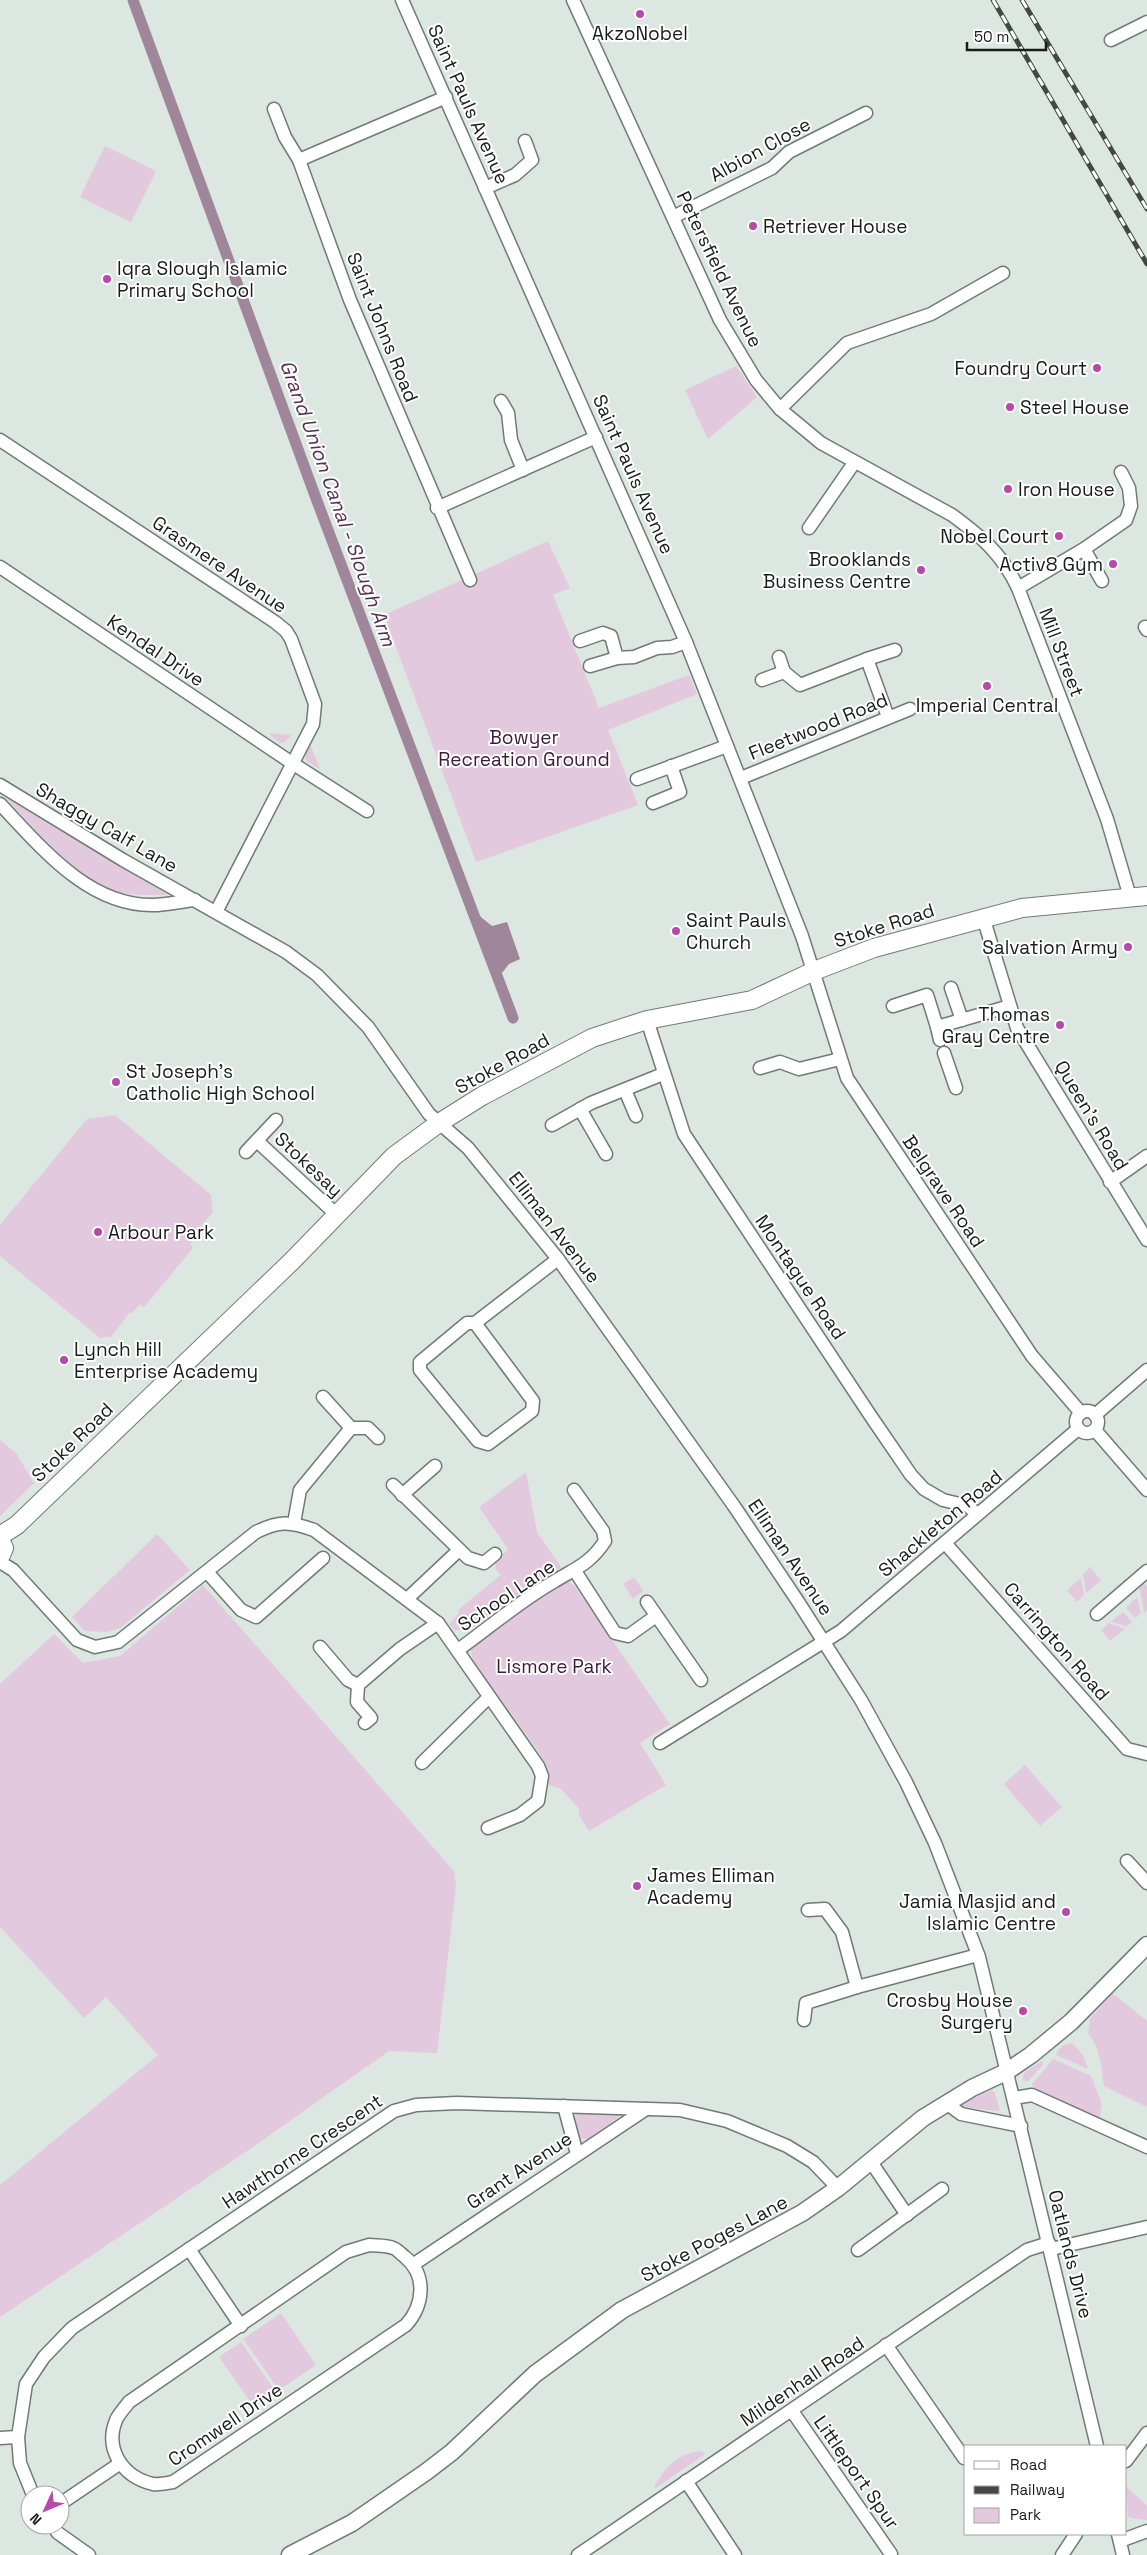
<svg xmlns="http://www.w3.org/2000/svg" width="1147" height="2555" viewBox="0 0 1147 2555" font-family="'Space Grotesk',sans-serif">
<rect width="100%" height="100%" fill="#dce7e1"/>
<!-- green -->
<g fill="#e3c9dd">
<polygon points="105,146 156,171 131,222 80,197"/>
<polygon points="736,366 757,397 708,439 685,390"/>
<polygon points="548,541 570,588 553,595 599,708 689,675 697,694 608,730 638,805 476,862 384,615"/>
<polygon points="268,733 291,735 284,743 279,742"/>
<polygon points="310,744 320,768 319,769 307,761 305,757"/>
<path d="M4,795L168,895C150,895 131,896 114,891C77,879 29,824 4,795Z"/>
<polygon points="115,1115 211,1195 213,1212 189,1240 192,1242 190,1244 193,1248 144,1307 140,1304 132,1313 130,1312 111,1337 100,1338 0,1256 0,1225 87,1119"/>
<polygon points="0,1440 16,1453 34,1483 0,1516"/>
<polygon points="526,1472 537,1532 561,1567 468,1630 455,1630 449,1624 460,1612 458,1610 501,1575 496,1570 495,1563 508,1549 479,1507"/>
<polygon points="157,1534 190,1570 120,1628 107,1632 85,1631 72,1617"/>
<polygon points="1090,1567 1101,1580 1086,1593 1083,1574"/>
<polygon points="634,1577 643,1591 633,1599 623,1584"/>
<polygon points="1081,1578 1084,1595 1077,1602 1067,1590"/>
<polygon points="1139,1578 1147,1587 1147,1610 1144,1613 1138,1580"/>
<path d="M568,1581L574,1585L670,1724L640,1743L666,1785L589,1831L579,1815V1809L561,1789L549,1785L540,1754L473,1660C470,1652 471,1648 475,1641L563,1582Z"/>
<polygon points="203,1585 454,1871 456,1886 437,2053 389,2051 250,2149 0,2317 0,2185 158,2055 106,1997 84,2018 0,1927 0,1684 54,1634 83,1663 120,1656"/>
<polygon points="1137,1597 1141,1613 1135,1618 1126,1608"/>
<polygon points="1123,1612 1132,1622 1126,1627 1111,1621"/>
<polygon points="1109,1623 1125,1629 1110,1641 1101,1630"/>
<polygon points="1025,1765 1062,1807 1040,1826 1004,1784"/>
<path d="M1112,1993L1147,2021V2107L1104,2086C1101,2068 1101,2048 1088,2034L1090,2019Z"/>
<path d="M1072,2043L1083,2055L1088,2069L1056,2055C1059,2047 1063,2044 1072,2043Z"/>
<polygon points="1053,2059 1091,2076 1102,2104 1099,2119 1034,2088 1032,2084"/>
<polygon points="1043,2060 1043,2065 1027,2082 1022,2079 1025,2072"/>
<polygon points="992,2090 995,2093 1000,2111 961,2107 962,2103"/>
<polygon points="577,2112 621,2113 619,2117 588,2139 579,2138 572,2122"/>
<polygon points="281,2313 316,2365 279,2390 243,2339"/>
<polygon points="241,2342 276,2392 254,2407 219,2357"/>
<path d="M701,2451L705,2454L656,2488L654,2486C668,2465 675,2455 701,2451Z"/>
<polygon points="1126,2486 1147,2506 1147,2520 1131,2518 1128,2516"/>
</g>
<!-- water -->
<polygon fill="#9f869a" points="472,910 492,926 507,922 520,959 509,964 498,978"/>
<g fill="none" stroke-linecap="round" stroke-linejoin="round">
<!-- canal -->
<polyline stroke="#9f869a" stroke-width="11" points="133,0 317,501 513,1018"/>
<defs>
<g id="minor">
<polyline points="402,0 686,642 802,936 847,1078 1032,1356 1081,1413"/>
<path d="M573,0L720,320L756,380L780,409L821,443L952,515C982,537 1002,554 1018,588"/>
<polyline points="1111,40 1147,22"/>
<polyline points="274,109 285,137 299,160 350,300 470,580"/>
<polyline points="299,160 446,97"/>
<polyline points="485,188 515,175 532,160 525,141"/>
<polyline points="673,217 772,168 789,152 866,113"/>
<polyline points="501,401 508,413 511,440 523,470"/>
<polyline points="780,409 847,343 931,314 1003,273"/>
<polyline points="0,440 275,622 286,631 291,639 315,704 313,724 216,912"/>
<polyline points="1121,472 1129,488 1131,506 1126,520 1084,549 1018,588 1107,819 1130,897"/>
<polyline points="437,508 596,437"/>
<polyline points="809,528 854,463"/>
<polyline points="1084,549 1102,581"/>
<polyline points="0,567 292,763 367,811"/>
<polyline points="1145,627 1147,630"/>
<polyline points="580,641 603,633 611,636 617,658"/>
<polyline points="779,657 784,672"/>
<polyline points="867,659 895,650"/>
<polyline points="590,666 617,658 634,657 657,648 672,647 686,642"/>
<polyline points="762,680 784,672 800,685 867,659 888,717"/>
<polyline points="741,778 910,709"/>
<polyline points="637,779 727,746"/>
<polyline points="0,785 123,860 286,952 317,975 368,1027 429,1114 468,1148 558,1259 734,1506 797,1600 861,1700 906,1782 935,1843 979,1957 1097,2446"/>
<polyline points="653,803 680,792 671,766"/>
<path d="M0,804C41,847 88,906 153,905C167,905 182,901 195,900"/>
<polyline points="983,917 1017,1028 1147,1240"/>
<polyline points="951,988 962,1020"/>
<polyline points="893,1006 927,995 937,1027 1010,1006"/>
<polyline points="647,1020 684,1134 870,1415 911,1475 924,1489 943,1500 968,1506 977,1514"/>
<polyline points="937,1027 940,1040"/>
<polyline points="944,1053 956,1088"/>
<polyline points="760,1068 780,1062 799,1069 840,1059"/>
<polyline points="625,1090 636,1116"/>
<polyline points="580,1109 606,1154"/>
<polyline points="552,1125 591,1103 663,1074"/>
<polyline points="257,1141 337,1215"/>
<polyline points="246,1152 276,1120"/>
<polyline points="1110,1182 1147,1156"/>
<polyline points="475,1323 533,1401 532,1411 488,1444 478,1441 420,1370 420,1362 467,1323 475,1323 558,1259"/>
<polyline points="323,1397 351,1428"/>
<circle cx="1087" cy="1422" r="11"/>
<polyline points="1095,1415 1147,1370"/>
<polyline points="1095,1430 1147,1490"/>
<polyline points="393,1485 468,1558 484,1563 495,1554"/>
<polyline points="402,1495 435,1466"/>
<polyline points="294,1523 300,1490 351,1428 368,1428 378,1438"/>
<polyline points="945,1543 1127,1749 1147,1754"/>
<path d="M0,1562L13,1570L77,1640L95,1647L118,1642L256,1532C279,1521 289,1521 314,1530L438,1623L538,1766L542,1776L538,1801L520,1815L488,1828"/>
<polyline points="575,1571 615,1633 628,1636 656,1616"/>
<polyline points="207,1572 241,1610 256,1617 323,1558"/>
<polyline points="408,1598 458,1551"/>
<polyline points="647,1602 701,1680"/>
<polyline points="1097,1614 1147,1571"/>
<polyline points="320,1647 348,1680 358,1685"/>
<path d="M458,1650C490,1627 521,1600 555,1581C576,1568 590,1564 605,1541L603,1531L574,1490"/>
<polyline points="365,1723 371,1718 357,1702 358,1685 400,1649 438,1623"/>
<polyline points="660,1743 841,1631 1078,1429"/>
<polyline points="422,1763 489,1697"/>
<polyline points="1127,1861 1147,1883"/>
<polyline points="808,1910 825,1909 842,1932 857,1987"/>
<polyline points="804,2020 806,2003 857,1987 978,1955"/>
<polyline points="1014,2098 1032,2095 1147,2147"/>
<polyline points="946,2103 961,2114 1021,2126"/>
<polyline points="564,2106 577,2154"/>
<polyline points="871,2162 907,2215"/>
<path d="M369,2245C376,2246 386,2245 393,2248C397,2249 401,2254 405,2257C427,2275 424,2305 406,2325L173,2482C167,2483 159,2485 153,2484C123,2477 103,2449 117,2418C120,2413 125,2407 129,2402L346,2252Z"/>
<polyline points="189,2249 241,2326"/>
<polyline points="1051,2249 1147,2227"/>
<polyline points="858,2250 942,2189"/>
<polyline points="414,2264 646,2109"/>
<polyline points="886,2345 964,2458"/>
<polyline points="792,2411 891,2554"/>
<polyline points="0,2438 18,2437"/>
<polyline points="1126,2461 1147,2433"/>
<polyline points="686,2481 735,2555"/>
<polyline points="33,2495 20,2463 18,2437 26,2384 44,2357 72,2328 394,2111 416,2105 457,2103 680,2110 727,2121 787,2146 813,2162 838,2188"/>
<polyline points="60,2504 119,2464"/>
<polyline points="52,2525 58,2533 89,2555"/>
<polyline points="1118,2534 1123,2555"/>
<polyline points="1120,2541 1147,2531"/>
<polyline points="578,2555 1027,2250 1049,2243"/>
<polyline points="1062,2555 1076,2534"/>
</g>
<polyline id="tertiary" points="290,2555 352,2523 426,2472 452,2452 535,2374 622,2310 802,2213 838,2188 923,2118 972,2088 1006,2072 1031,2055 1071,2022 1147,1945"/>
<g id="secondary">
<polyline points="0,1536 17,1525 292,1261 394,1156 439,1123 482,1096 592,1038 647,1020 752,1000 814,971 874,948 1022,908 1147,896"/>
<polyline points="0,1540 4,1548 0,1557"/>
</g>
</defs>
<!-- minor casing -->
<use href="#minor" stroke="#717a76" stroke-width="15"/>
<!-- tertiary casing -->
<use href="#tertiary" stroke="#717a76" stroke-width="19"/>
<!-- secondary casing -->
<use href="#secondary" stroke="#717a76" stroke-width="20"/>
<!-- minor -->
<use href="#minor" stroke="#fff" stroke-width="12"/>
<!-- tertiary -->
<use href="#tertiary" stroke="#fff" stroke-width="16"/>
<!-- secondary -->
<use href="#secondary" stroke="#fff" stroke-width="18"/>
<defs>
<g id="rail">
<polyline points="993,0 1147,264"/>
<polyline points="1022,0 1147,209"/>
</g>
</defs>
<!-- rail casing -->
<use href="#rail" stroke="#434846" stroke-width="5"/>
<!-- rail -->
<use href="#rail" stroke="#fff" stroke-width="3" stroke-dasharray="9" stroke-linecap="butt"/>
</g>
<!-- markers -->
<g fill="#b749a7" stroke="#fff" stroke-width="2">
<circle cx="640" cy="14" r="5"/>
<circle cx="753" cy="226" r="5"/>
<circle cx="107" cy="279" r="5"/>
<circle cx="1097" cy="368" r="5"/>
<circle cx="1010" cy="407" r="5"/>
<circle cx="1008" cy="489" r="5"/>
<circle cx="1059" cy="536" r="5"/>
<circle cx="1113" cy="564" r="5"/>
<circle cx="921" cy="570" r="5"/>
<circle cx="987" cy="686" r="5"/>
<circle cx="676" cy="931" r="5"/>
<circle cx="1128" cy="947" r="5"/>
<circle cx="1060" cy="1025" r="5"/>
<circle cx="116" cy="1082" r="5"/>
<circle cx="98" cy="1232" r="5"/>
<circle cx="64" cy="1360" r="5"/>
<circle cx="637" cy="1886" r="5"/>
<circle cx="1066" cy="1912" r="5"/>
<circle cx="1023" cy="2011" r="5"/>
</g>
<g text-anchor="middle" stroke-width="4" stroke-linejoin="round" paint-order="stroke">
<!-- poi labels -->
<g font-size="19" fill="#181c1a" stroke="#fff" text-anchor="start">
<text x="640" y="40" text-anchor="middle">AkzoNobel</text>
<text x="763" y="233">Retriever House</text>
<text x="117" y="275">Iqra Slough Islamic<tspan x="117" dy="22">Primary School</tspan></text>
<text x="1087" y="375" text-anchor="end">Foundry Court</text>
<text x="1020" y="414">Steel House</text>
<text x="1018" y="496">Iron House</text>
<text x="1049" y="543" text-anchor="end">Nobel Court</text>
<text x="911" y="566" text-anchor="end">Brooklands<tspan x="911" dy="22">Business Centre</tspan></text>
<text x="1103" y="571" text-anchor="end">Activ8 Gym</text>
<text x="987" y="712" text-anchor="middle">Imperial Central</text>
<text x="686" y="927">Saint Pauls<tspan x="686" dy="22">Church</tspan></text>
<text x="1118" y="954" text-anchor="end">Salvation Army</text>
<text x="1050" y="1021" text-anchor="end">Thomas<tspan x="1050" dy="22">Gray Centre</tspan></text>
<text x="126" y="1078">St Joseph's<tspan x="126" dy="22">Catholic High School</tspan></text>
<text x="108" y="1239">Arbour Park</text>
<text x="74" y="1356">Lynch Hill<tspan x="74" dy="22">Enterprise Academy</tspan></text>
<text x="647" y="1882">James Elliman<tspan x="647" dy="22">Academy</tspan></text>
<text x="1056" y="1908" text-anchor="end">Jamia Masjid and<tspan x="1056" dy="22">Islamic Centre</tspan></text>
<text x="1013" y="2007" text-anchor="end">Crosby House<tspan x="1013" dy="22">Surgery</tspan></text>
</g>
<!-- street labels -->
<g font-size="19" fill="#181c1a" stroke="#fff">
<text transform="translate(469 104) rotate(66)" y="7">Saint Pauls Avenue</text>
<text transform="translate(760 149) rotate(-29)" y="7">Albion Close</text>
<text transform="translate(720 269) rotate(64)" y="7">Petersfield Avenue</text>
<text transform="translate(383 327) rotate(68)" y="7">Saint Johns Road</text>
<text transform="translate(634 474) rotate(66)" y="7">Saint Pauls Avenue</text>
<text transform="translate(220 564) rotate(34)" y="7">Grasmere Avenue</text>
<text transform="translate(156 650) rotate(34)" y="7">Kendal Drive</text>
<text transform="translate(1062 652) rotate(69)" y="7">Mill Street</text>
<text transform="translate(818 726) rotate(-22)" y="7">Fleetwood Road</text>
<text transform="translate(107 827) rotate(30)" y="7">Shaggy Calf Lane</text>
<text transform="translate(884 925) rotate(-18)" y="7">Stoke Road</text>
<text transform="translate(502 1063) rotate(-29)" y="7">Stoke Road</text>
<text transform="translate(1092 1115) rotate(59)" y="7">Queen's Road</text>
<text transform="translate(309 1164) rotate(43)" y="7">Stokesay</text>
<text transform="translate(944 1191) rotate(56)" y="7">Belgrave Road</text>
<text transform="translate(555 1227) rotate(52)" y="7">Elliman Avenue</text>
<text transform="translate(801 1277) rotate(56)" y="7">Montague Road</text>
<text transform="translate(72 1442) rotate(-44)" y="7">Stoke Road</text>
<text transform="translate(940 1523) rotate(-40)" y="7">Shackleton Road</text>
<text transform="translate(791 1557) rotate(56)" y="7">Elliman Avenue</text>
<text transform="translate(506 1595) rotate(-34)" y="7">School Lane</text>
<text transform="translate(1057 1641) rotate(49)" y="7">Carrington Road</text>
<text transform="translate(302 2151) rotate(-34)" y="7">Hawthorne Crescent</text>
<text transform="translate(519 2170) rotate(-34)" y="7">Grant Avenue</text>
<text transform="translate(714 2238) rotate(-28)" y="7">Stoke Poges Lane</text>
<text transform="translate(1071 2254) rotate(76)" y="7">Oatlands Drive</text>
<text transform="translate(802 2381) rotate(-34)" y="7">Mildenhall Road</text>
<text transform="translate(225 2424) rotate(-34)" y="7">Cromwell Drive</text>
<text transform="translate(857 2472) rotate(55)" y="7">Littleport Spur</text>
</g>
<!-- park labels -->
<g font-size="19" fill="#3e1a38" stroke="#fff">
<text x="524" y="744">Bowyer<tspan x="524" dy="22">Recreation Ground</tspan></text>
<text x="554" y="1673">Lismore Park</text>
</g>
<!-- water labels -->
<g font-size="20" font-style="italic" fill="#56314f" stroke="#fff">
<text transform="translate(338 503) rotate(70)" y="7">Grand Union Canal - Slough Arm</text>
</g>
</g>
<!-- legend -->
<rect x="964" y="2445" width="162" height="90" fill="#ffffff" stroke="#a3a4a3"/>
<rect x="974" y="2461" width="25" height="8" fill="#ffffff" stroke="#a3a4a3"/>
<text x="1010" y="2470" font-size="15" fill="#181c1a">Road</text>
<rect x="974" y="2486" width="25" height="8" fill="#434846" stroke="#a3a4a3"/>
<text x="1010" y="2495" font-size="15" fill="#181c1a">Railway</text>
<rect x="974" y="2508" width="25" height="15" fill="#e3c9dd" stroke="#a3a4a3"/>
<text x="1010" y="2520" font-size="15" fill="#181c1a">Park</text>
<!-- north arrow -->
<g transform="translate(45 2510) rotate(226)"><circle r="24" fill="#ffffff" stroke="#a3a4a3"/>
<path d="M0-4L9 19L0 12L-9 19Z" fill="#b749a7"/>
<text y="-8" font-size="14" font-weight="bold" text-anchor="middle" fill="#181c1a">N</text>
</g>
<!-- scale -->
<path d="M967 42v8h79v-8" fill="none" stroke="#181c1a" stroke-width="2.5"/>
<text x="974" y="42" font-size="15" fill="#181c1a" stroke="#ffffff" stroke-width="4" paint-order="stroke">50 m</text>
</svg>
